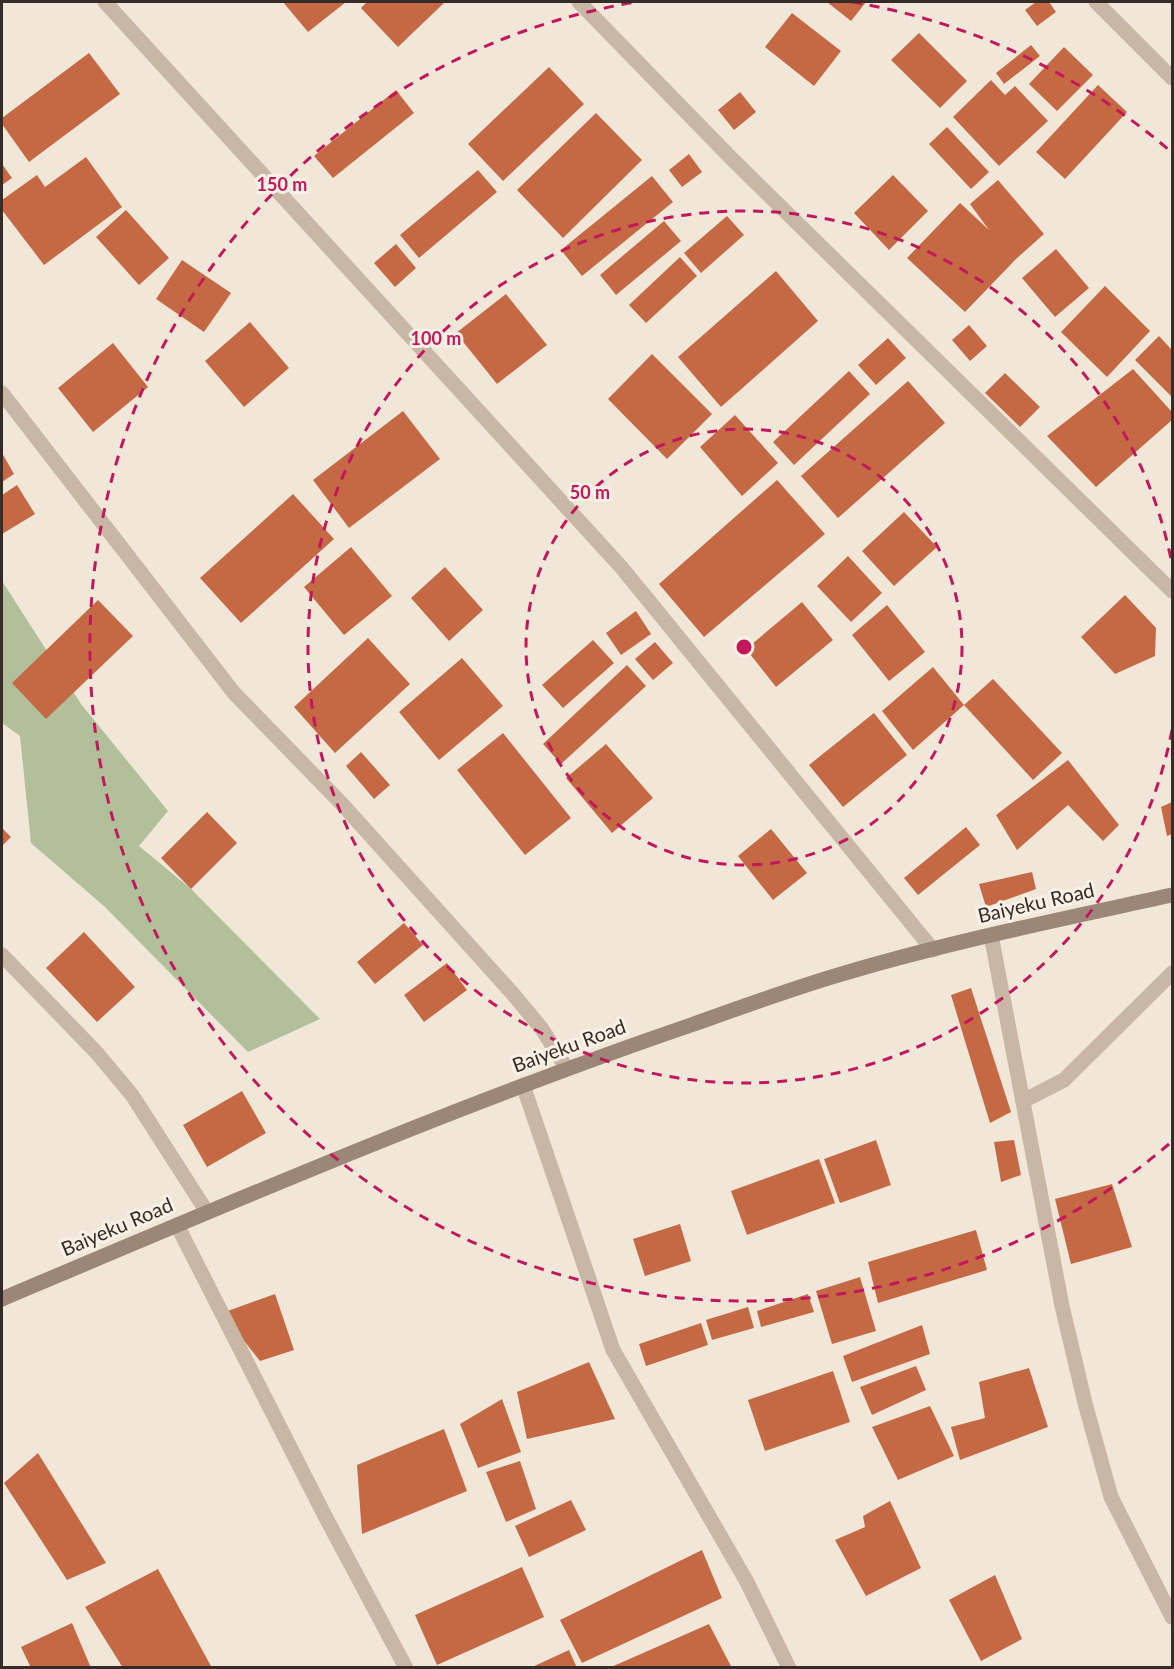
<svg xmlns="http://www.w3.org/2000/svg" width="1174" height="1669" viewBox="0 0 1174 1669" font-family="Lato,sans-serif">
<rect width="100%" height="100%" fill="#f1e7d9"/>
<!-- grass -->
<polygon fill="#b1bf9a" points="2,581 81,704 168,811 139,846 191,889 320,1019 248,1052 105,907 31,843 20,736 2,723"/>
<!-- building -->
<g fill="#c46944">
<polygon points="283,2 346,2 308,32"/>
<polygon points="367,2 445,2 398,47 361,8"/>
<polygon points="827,2 866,2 851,21"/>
<polygon points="1036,2 1049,2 1056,12 1037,26 1025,10"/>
<polygon points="792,13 841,51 814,86 765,47"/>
<polygon points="919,33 967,81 940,108 891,60"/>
<polygon points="1031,45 1040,56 1004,84 996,73"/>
<polygon points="1064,47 1093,75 1057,111 1029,84"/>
<polygon points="89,53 120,94 29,162 2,124 2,118"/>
<polygon points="549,67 584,104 503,181 468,144"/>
<polygon points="991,80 1005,95 1015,86 1048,121 999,166 953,117"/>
<polygon points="1098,85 1127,112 1065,179 1036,152"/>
<polygon points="396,90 414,113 333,178 314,156"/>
<polygon points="740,92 756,112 734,130 718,110"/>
<polygon points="596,113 642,160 563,238 517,190"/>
<polygon points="947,127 989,172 971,189 929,144"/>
<polygon points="689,154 702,172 682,187 669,170"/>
<polygon points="86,157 122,207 44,265 2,210 2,200 37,175 45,187"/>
<polygon points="2,164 12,178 2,185"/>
<polygon points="478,170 497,192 419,258 400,235"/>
<polygon points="893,175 928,211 889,250 854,213"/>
<polygon points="652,176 673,202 582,276 561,250"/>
<polygon points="998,180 1044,234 1016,259 965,312 907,258 960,203 989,230 970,204"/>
<polygon points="126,210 169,258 139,285 96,237"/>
<polygon points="727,216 744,235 701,273 684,253"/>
<polygon points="664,221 681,241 616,295 600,275"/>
<polygon points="396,244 416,268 395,287 374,263"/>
<polygon points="1056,249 1089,288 1055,317 1022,278"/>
<polygon points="680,257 697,276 646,323 629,305"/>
<polygon points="182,260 231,293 204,332 156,299"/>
<polygon points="776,271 818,321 721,407 678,357"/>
<polygon points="1105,286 1150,331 1107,377 1061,332"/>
<polygon points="506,294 547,345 497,384 456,333"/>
<polygon points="250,322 289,368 244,407 205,361"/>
<polygon points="969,325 987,346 970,361 952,340"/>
<polygon points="1159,336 1172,350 1172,397 1135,360"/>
<polygon points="888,338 906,358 876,385 858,365"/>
<polygon points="113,343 148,387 93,432 58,388"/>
<polygon points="652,354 712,414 667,459 608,399"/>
<polygon points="1133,369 1172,412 1172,420 1096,487 1047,436"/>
<polygon points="849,371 870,394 794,465 773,442"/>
<polygon points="1005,373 1040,407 1020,427 985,393"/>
<polygon points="908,381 945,423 838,518 801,476"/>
<polygon points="403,411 440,459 349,528 313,480"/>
<polygon points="735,415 778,463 742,496 700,447"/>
<polygon points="2,453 14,474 2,482"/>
<polygon points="777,480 825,534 704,637 659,584"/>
<polygon points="17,485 35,514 2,534 2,495"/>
<polygon points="293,494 334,539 241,623 200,578"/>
<polygon points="904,512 937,547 894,586 862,551"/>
<polygon points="351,547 392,596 344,635 304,587"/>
<polygon points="848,556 882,593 851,622 817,586"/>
<polygon points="445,567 483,610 449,641 411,598"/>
<polygon points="1125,595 1156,628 1155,656 1115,674 1081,637"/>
<polygon points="98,600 133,636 46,719 12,683"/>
<polygon points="802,602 833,640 776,687 746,649"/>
<polygon points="887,605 925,652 889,681 852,635"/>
<polygon points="636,611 651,634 621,655 606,633"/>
<polygon points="368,638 410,684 335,753 294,707"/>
<polygon points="593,640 614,663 563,708 542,685"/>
<polygon points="655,642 673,663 653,680 635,659"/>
<polygon points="462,658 503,706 439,760 399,712"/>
<polygon points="627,665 646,686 561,764 543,744"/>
<polygon points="933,667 964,705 913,750 882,711"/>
<polygon points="993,679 1062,753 1033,780 964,705"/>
<polygon points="874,713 907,755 843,807 809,765"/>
<polygon points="503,733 571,818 525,855 457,770"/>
<polygon points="606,744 653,798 612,833 566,778"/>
<polygon points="361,752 390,785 374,799 346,766"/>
<polygon points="1068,760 1119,825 1103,841 1068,805 1017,850 996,815"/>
<polygon points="1172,802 1172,834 1167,836 1161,807"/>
<polygon points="207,812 237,843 191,889 161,858"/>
<polygon points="966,827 980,845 918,895 904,878"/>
<polygon points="2,828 11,837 2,846"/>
<polygon points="771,829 807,873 773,900 738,856"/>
<polygon points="1032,872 1036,889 986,907 979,884"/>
<polygon points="404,923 423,945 375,984 357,962"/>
<polygon points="84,932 135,987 97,1022 46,968"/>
<polygon points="447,963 467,990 424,1022 404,995"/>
<polygon points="971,988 1011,1112 990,1123 951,995"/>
<polygon points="242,1091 266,1133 207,1167 183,1125"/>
<polygon points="876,1140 891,1185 840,1203 824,1159"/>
<polygon points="1014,1140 1021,1175 1001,1182 994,1142"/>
<polygon points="819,1159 835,1203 747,1235 731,1191"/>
<polygon points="1112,1184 1132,1247 1071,1264 1055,1199"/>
<polygon points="680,1224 691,1261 645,1276 633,1239"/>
<polygon points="976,1230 987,1270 878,1303 868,1262"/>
<polygon points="860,1277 876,1331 832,1344 816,1291"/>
<polygon points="275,1294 294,1350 260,1361 222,1313"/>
<polygon points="808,1294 814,1312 761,1327 757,1311"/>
<polygon points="748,1307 754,1328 712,1340 706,1320"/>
<polygon points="701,1323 708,1345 646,1366 639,1344"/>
<polygon points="922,1325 930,1354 852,1382 843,1356"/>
<polygon points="589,1362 615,1419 527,1439 517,1392"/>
<polygon points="916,1366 926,1390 872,1415 860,1387"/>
<polygon points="1029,1368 1048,1427 960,1460 951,1427 985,1418 979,1382"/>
<polygon points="833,1371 850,1422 765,1451 748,1400"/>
<polygon points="502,1399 521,1452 478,1468 460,1424"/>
<polygon points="930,1406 954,1456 898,1480 872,1427"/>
<polygon points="444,1429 467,1491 362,1534 357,1465"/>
<polygon points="38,1453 106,1563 67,1580 4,1483"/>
<polygon points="520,1461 536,1509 506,1522 486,1472"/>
<polygon points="571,1500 586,1530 529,1557 515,1526"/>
<polygon points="890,1501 921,1568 866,1596 835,1540 865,1527 863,1516"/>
<polygon points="702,1550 722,1598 582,1663 560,1620"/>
<polygon points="522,1567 544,1617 437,1665 415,1615"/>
<polygon points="158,1569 212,1668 123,1668 85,1607"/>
<polygon points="995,1575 1022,1639 981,1661 949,1600"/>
<polygon points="72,1623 91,1668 31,1668 21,1647"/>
<polygon points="709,1624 732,1668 609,1668"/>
<polygon points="569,1650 577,1668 530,1668"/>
</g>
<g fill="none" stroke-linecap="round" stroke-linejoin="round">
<!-- street -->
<g stroke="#c9b7a6" stroke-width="15">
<polyline points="105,2 622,568 933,950"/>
<polyline points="579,2 732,159 1172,591"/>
<polyline points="1096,2 1172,78"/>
<polyline points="2,393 234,693 342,804 513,994 542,1029 567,1069"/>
<polyline points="991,935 1062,1306 1085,1403 1111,1497 1172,1617"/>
<polyline points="2,955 96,1052 132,1095 207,1212"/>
<polyline points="523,1085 613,1350 747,1582 789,1668"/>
<polyline points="1023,1101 1064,1080 1172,973"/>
<polyline points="177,1225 324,1514 406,1668"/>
</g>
<!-- secondary -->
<path stroke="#9c8677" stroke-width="15" d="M2,1299C229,1203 457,1105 691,1025C742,1007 793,988 845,973C953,941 1063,919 1172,895"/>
</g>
<!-- distance rings -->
<g fill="none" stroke="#c2185b" stroke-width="3" stroke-dasharray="10 8">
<circle cx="744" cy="647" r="218"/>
<path d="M1172 730A436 436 0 1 1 1172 564"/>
<path d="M1169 1144A654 654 0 1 1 636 2M852 2A654 654 0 0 1 1169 150"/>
</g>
<g text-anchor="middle" stroke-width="6" stroke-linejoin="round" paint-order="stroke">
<!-- street labels -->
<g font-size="20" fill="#352c27" stroke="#f9f1e6">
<text transform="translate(1036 903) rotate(-13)" y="7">Baiyeku Road</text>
<text transform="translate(569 1046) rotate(-20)" y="7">Baiyeku Road</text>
<text transform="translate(117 1227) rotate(-23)" y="7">Baiyeku Road</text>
</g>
</g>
<circle cx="744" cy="647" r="9" fill="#c2185b" stroke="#f9f1e6" stroke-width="3"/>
<g font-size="18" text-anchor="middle" font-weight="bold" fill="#c2185b" stroke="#f9f1e6" stroke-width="6" stroke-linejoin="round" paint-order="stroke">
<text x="282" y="191">150 m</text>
<text x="436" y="345">100 m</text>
<text x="590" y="499">50 m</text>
</g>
<!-- border -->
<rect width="1174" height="1669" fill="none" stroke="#352c27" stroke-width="6"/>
</svg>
